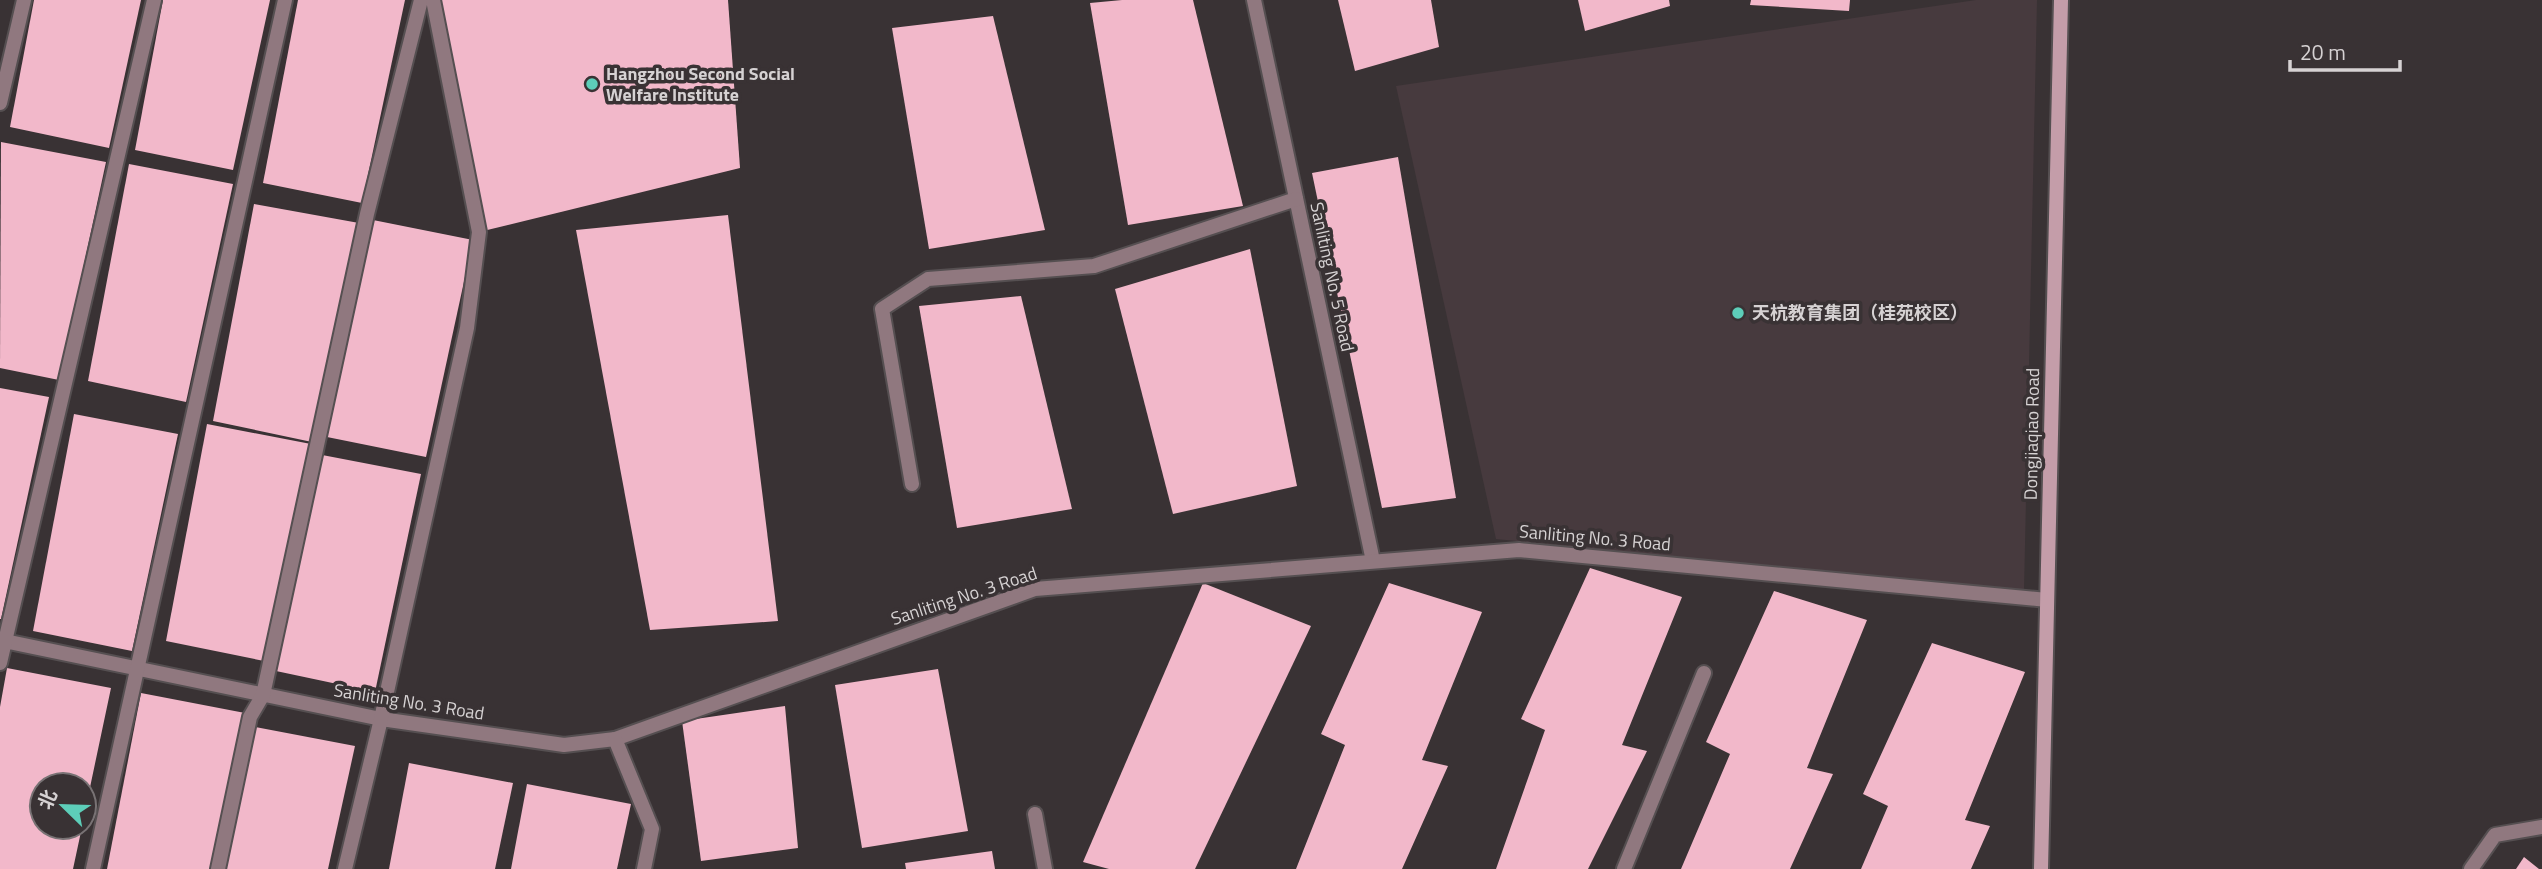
<svg xmlns="http://www.w3.org/2000/svg" width="2542" height="869" viewBox="0 0 2542 869" font-family="'Titillium Web','Noto Sans SC',sans-serif">
<rect width="100%" height="100%" fill="#393234"/>
<!-- built -->
<polygon fill="#473a3e" points="1976,0 2037,0 2024,590 1496,539 1396,86"/>
<!-- building -->
<g fill="#f2b8ca">
<polygon points="34,0 141,0 109,148 10,127"/>
<polygon points="163,0 270,0 233,170 135,150"/>
<polygon points="298,0 405,0 362,203 263,183"/>
<polygon points="433,0 728,0 740,168 479,232"/>
<polygon points="1122,0 1193,0 1243,206 1128,225 1090,3"/>
<polygon points="1338,0 1431,0 1439,47 1355,71"/>
<polygon points="1578,0 1669,0 1670,6 1585,31"/>
<polygon points="1751,0 1850,0 1849,11 1750,5"/>
<polygon points="993,16 1045,230 929,249 892,28"/>
<polygon points="1,142 106,162 59,380 0,368"/>
<polygon points="1398,157 1456,498 1382,508 1312,173"/>
<polygon points="129,164 233,184 186,402 88,381"/>
<polygon points="254,204 359,223 312,442 213,421"/>
<polygon points="728,215 778,621 650,630 576,230"/>
<polygon points="368,219 473,240 426,457 327,437"/>
<polygon points="1250,249 1297,486 1173,514 1115,289"/>
<polygon points="1021,296 1072,509 957,528 919,306"/>
<polygon points="0,388 49,397 1,619 0,619"/>
<polygon points="74,414 178,434 132,651 33,631"/>
<polygon points="207,424 311,444 264,661 166,641"/>
<polygon points="317,454 421,474 375,692 276,671"/>
<polygon points="1590,568 1682,597 1622,745 1647,751 1588,869 1496,869 1545,730 1521,719"/>
<polygon points="1203,583 1311,626 1195,869 1109,869 1083,862"/>
<polygon points="1389,583 1482,612 1422,760 1448,766 1402,869 1296,869 1345,745 1321,734"/>
<polygon points="1774,591 1867,620 1807,768 1833,774 1790,869 1681,869 1730,754 1706,742"/>
<polygon points="1932,643 2025,672 1965,820 1990,826 1971,869 1861,869 1888,806 1863,794"/>
<polygon points="7,668 111,688 85,811 84,785 42,785 42,827 82,827 73,869 0,869 0,707"/>
<polygon points="938,669 968,831 862,848 835,685"/>
<polygon points="141,693 245,713 212,869 107,869"/>
<polygon points="785,706 798,848 701,861 682,721"/>
<polygon points="250,726 355,746 328,869 223,869"/>
<polygon points="409,763 513,783 495,869 389,869"/>
<polygon points="527,784 631,804 617,869 511,869"/>
<polygon points="992,851 995,869 906,869 905,863"/>
<polygon points="2524,857 2539,869 2516,869"/>
</g>
<g fill="none" stroke-linecap="round" stroke-linejoin="round">
<defs>
<g id="street">
<polyline points="1254,0 1373,561"/>
<polyline points="0,103 24,0"/>
<polyline points="912,484 882,309 928,279 1094,266 1296,199"/>
<polyline points="0,640 381,719 564,745 615,739 1035,589 1519,550 2047,600"/>
<polyline points="0,663 154,0"/>
<polyline points="615,739 652,829 644,869"/>
<polyline points="1035,814 1045,869"/>
<polyline points="93,869 285,0"/>
<polyline points="218,869 250,717 263,695 367,214 421,0"/>
<polyline points="345,869 381,719 467,328 479,232 433,0"/>
<polyline points="1624,869 1704,673"/>
<polyline points="2471,869 2495,835 2542,827"/>
</g>
<polyline id="secondary" points="2041,869 2061,0"/>
</defs>
<!-- street casing -->
<use href="#street" stroke="#554f51" stroke-width="18"/>
<!-- secondary casing -->
<use href="#secondary" stroke="#554f51" stroke-width="18"/>
<!-- street -->
<use href="#street" stroke="#90787f" stroke-width="14"/>
<!-- secondary -->
<use href="#secondary" stroke="#c49da9" stroke-width="14"/>
</g>
<!-- markers -->
<g fill="#5dceb9" stroke="#393234" stroke-width="2.5">
<circle cx="592" cy="84" r="7"/>
<circle cx="1738" cy="313" r="7"/>
</g>
<g text-anchor="middle" stroke-width="7" stroke-linejoin="round" paint-order="stroke">
<!-- poi labels -->
<g font-size="18" font-weight="bold" fill="#d6d2d3" stroke="#393234" text-anchor="start">
<text x="606" y="80">Hangzhou Second Social<tspan x="606" dy="21">Welfare Institute</tspan></text>
<text x="1752" y="319">天杭教育集团（桂苑校区）</text>
</g>
<!-- street labels -->
<g font-size="18" fill="#d6d2d3" stroke="#393234">
<text transform="translate(1332 277) rotate(78)" y="6">Sanliting No. 5 Road</text>
<text transform="translate(2032 434) rotate(-89)" y="6">Dongjiaqiao Road</text>
<text transform="translate(1595 538) rotate(5)" y="6">Sanliting No. 3 Road</text>
<text transform="translate(964 596) rotate(-18)" y="6">Sanliting No. 3 Road</text>
<text transform="translate(409 702) rotate(9)" y="6">Sanliting No. 3 Road</text>
</g>
</g>
<!-- north arrow -->
<g transform="translate(63 806) rotate(293)"><circle r="33" fill="#393234" stroke="#787274" stroke-width="2"/>
<path d="M0-5L12 26L0 18L-12 26Z" fill="#5dceb9"/>
<text y="-10" font-size="19" font-weight="bold" text-anchor="middle" fill="#d6d2d3">北</text>
</g>
<!-- scale -->
<path d="M2290 60v10h110v-10" fill="none" stroke="#d6d2d3" stroke-width="3.5"/>
<text x="2300" y="60" font-size="21" fill="#d6d2d3" stroke="#393234" stroke-width="5" paint-order="stroke">20 m</text>
</svg>
